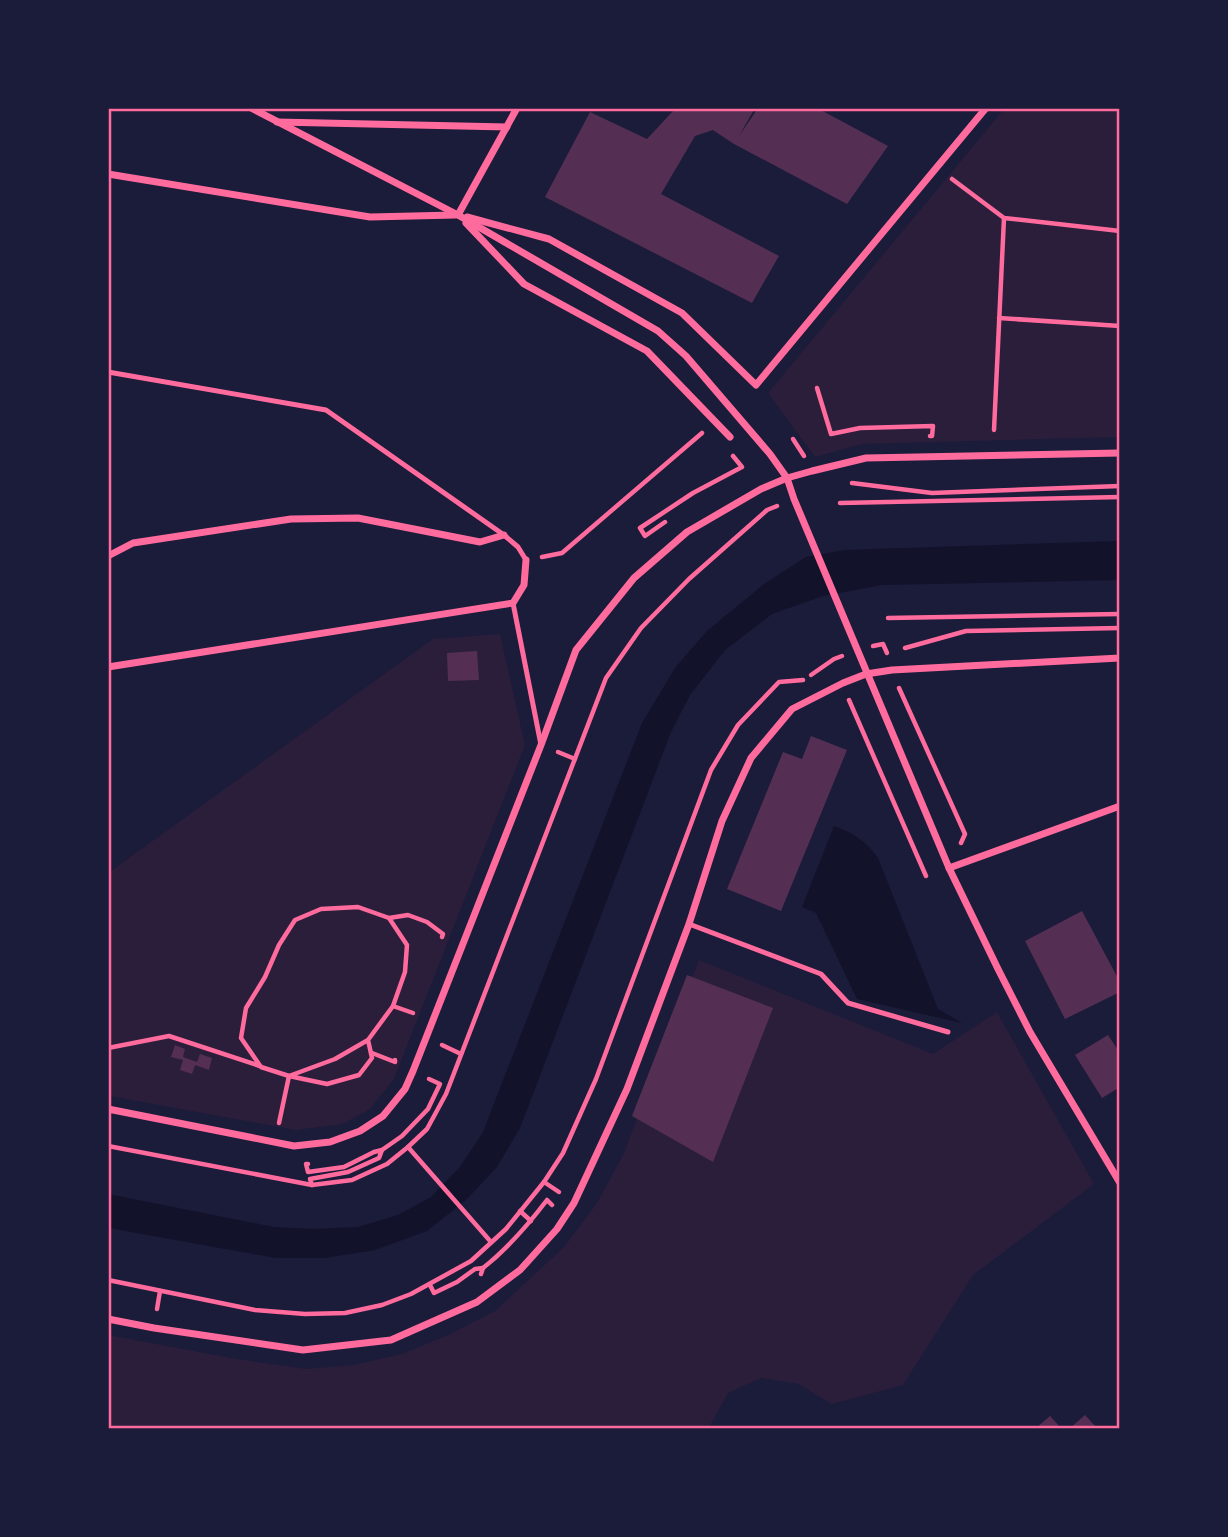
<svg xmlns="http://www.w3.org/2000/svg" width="1228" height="1537" viewBox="0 0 1228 1537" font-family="Merriweather,serif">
<rect width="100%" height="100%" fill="#1b1b3a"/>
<!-- green -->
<g fill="#2a1e3b">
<polygon points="1004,109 1119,109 1119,437 862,444 815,457 768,393"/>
<polygon points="500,634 525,745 394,1079 370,1109 343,1124 296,1130 109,1096 108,873 433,639"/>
<polygon points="699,960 933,1054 997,1012 1094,1184 973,1275 903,1385 832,1404 798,1384 761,1378 728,1393 711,1424 710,1428 109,1428 108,1335 237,1359 306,1369 353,1365 402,1354 448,1335 495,1311 564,1247 597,1203 623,1155"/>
</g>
<!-- water -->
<g fill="#12122b">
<polygon points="1119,541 1119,580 882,585 823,596 772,614 725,650 690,695 671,732 520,1128 497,1167 466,1200 427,1231 375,1250 325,1258 276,1258 109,1228 108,1194 274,1227 313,1229 358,1227 398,1215 431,1197 460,1167 483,1132 642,723 675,668 707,631 764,584 806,557 844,550"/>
<path d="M834,826C852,832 867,842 878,858L938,1009L962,1023L857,999L816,913L802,907Z"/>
</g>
<!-- building -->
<g fill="#542f53">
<polygon points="667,108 755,108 739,136 758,108 817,108 888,146 847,204 734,144 713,130 695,136 661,194 779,256 752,303 545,197 590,112 647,139 673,111"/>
<polygon points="477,651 479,680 448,681 447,653"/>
<polygon points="811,736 847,750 781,911 727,889 783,752 802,759"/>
<polygon points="1082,911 1120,982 1120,992 1065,1019 1025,941"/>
<polygon points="687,975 773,1008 713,1162 632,1116"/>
<polygon points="1108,1035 1120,1053 1120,1087 1102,1098 1075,1055"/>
<polygon points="175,1045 185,1049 183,1057 197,1062 200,1054 212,1058 209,1070 195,1065 192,1074 180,1070 183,1060 171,1057"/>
<polygon points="1085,1415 1097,1428 1070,1428"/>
<polygon points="1050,1416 1061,1428 1036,1428"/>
</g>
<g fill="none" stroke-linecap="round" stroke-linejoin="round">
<!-- path -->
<g stroke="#ff6b9d" stroke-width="4.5">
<polyline points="952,179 1004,218 1120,231"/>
<polyline points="999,318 1120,326"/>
<polyline points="817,388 831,434 860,428 933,426 932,436 930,436"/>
<polyline points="994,430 1004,218"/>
<polyline points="793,439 804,456"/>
<polyline points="852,483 932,493 1120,486"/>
<polyline points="840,503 1120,497"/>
<polyline points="665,522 645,536 640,528 693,493 742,467 733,456"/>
<polyline points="542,557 562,553 702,433"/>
<polyline points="888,618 1120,614"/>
<polyline points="873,646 883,644 887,653"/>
<polyline points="905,648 966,631 1120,628"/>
<polyline points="811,675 834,659 842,656"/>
<polyline points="899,688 965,834 961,843"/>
<polyline points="849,700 926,876"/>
<polyline points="558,752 575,759"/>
<polyline points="389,918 408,915 427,922 443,934 442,937"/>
<polyline points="393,1006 413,1013"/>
<polyline points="442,1045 461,1054"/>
<polyline points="108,1048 169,1036 260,1066"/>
<polyline points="372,1053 395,1062 395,1060"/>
<polyline points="289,1076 335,1059 368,1040 393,1006 405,972 407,945 389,918 358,907 321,909 295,920 279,945 265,977 246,1008 241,1038 261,1067 289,1076 327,1084 359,1075 372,1058 368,1040"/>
<polyline points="279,1123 289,1076"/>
<polyline points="108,1146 312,1185 352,1180 387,1164 408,1147 427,1129 446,1094 606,678 641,628 689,579 767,510 777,506"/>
<polyline points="408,1147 491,1242"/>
<polyline points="382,1150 402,1136 428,1109 440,1084 429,1079"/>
<polyline points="308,1164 306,1164 308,1172 344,1167 374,1152 382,1150 379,1158 348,1172 310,1179 312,1185"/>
<polyline points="544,1182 559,1192"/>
<polyline points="520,1211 531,1221"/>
<path d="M483,1268C507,1249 528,1225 547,1200L552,1205"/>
<polyline points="108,1280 255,1310 305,1314 345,1313 382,1305 411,1294 471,1261 506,1229 544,1182 563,1153 596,1079 711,770 738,725 779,682 803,680"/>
<polyline points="430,1285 434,1293 457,1282 475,1269 483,1268 481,1274"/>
<polyline points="157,1309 160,1291"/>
</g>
<!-- service -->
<g stroke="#ff6b9d" stroke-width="5">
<polyline points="108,372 326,410 504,535 518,547 526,560"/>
<polyline points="513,603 541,745"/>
<polyline points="689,924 821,974 848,1003 948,1032"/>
</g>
<!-- minor -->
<g stroke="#ff6b9d" stroke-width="7">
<polyline points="251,108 458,215 658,331 686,356 770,454 787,478 794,499 949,868 998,969 1030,1032 1120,1183"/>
<polyline points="277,122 507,127"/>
<polyline points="108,174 370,217 455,215"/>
<polyline points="458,215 517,108"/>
<polyline points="467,217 549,239 682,313 756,385 986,108"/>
<polyline points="466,223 524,284 647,351 730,437"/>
<polyline points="108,556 133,543 291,519 358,518 480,542 504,535"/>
<polyline points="108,667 513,603 524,585 526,560"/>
<polyline points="949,868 1120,806"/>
<polyline points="108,1109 294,1146 330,1142 360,1131 383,1116 405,1089 413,1071 541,745 576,650 634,578 687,532 761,489 787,478 812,471 866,458 1120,453"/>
<polyline points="108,1319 154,1328 303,1350 391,1340 477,1302 520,1270 557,1229 574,1203 627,1089 689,924 722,821 751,758 792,709 843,683 866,674 892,670 1120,658"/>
</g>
</g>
<!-- border -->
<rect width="1228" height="1537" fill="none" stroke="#1b1b3a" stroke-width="220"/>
<rect x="110" y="110" width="1008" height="1317" fill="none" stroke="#ff6b9d" stroke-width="2.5"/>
</svg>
